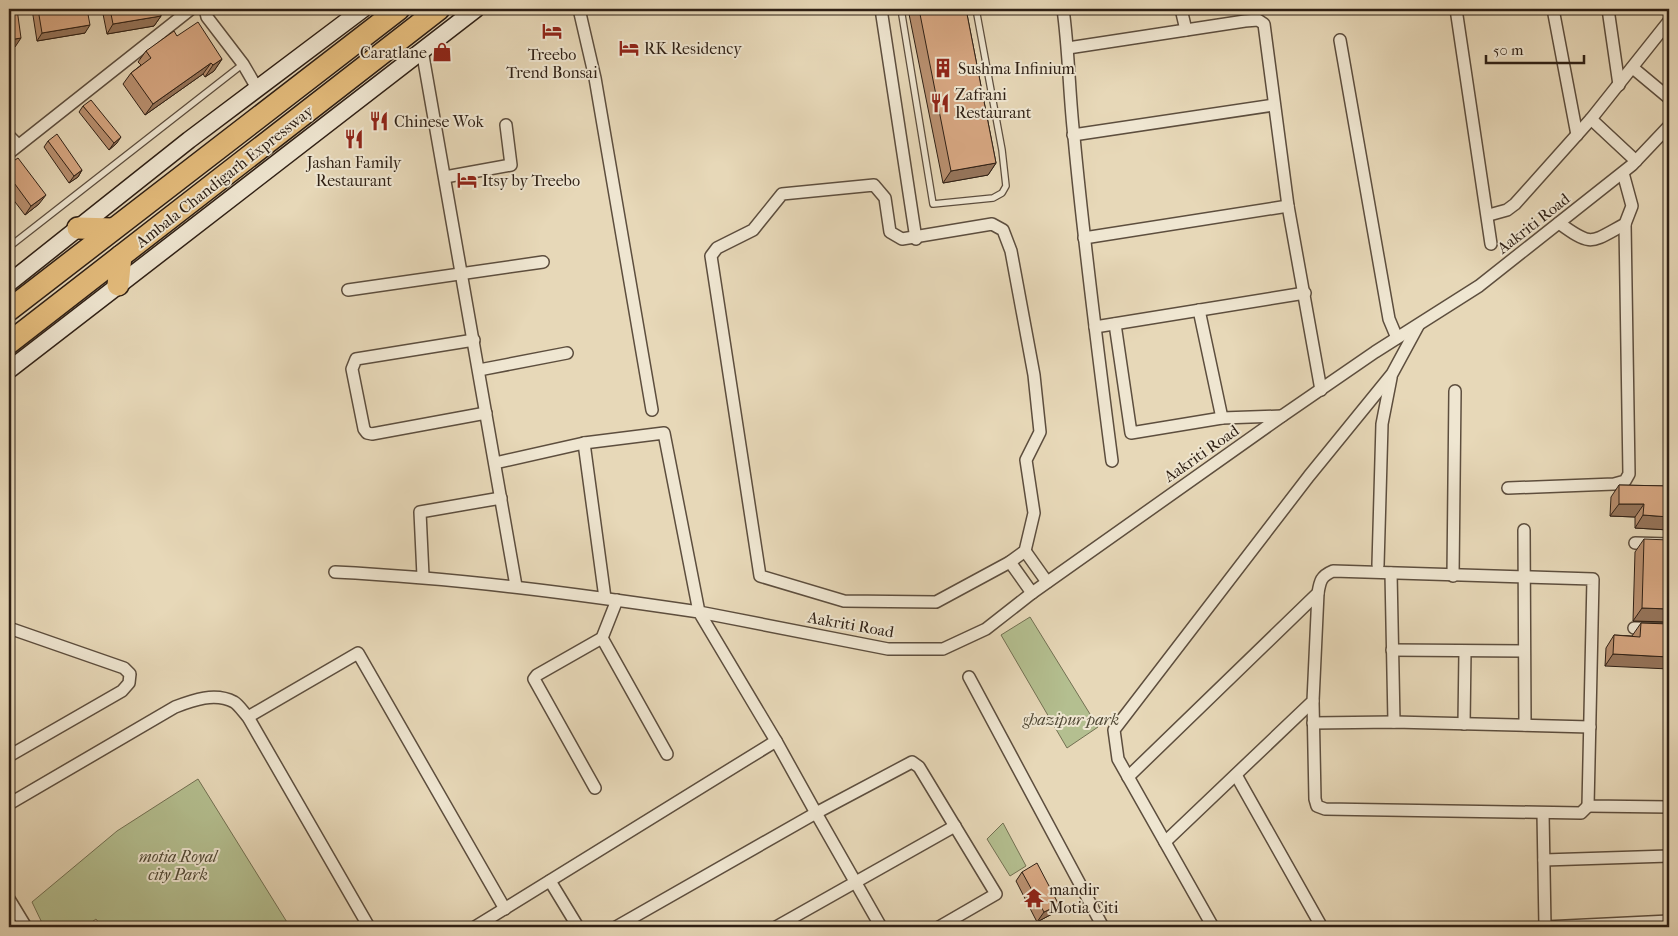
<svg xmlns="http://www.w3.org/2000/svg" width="1678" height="936" viewBox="0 0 1678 936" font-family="'IM FELL French Canon',serif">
<rect width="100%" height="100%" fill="#e7d8b8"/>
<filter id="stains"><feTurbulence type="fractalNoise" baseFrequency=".004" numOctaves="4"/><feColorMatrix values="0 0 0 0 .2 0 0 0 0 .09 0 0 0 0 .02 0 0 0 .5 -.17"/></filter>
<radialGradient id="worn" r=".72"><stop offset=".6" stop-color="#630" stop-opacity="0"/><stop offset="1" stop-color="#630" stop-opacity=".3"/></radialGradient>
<!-- green -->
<g fill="#b4bf90" stroke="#727052">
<polygon points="1030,617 1098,727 1067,748 1001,635"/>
<polygon points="198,779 290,927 102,927 96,919 85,927 44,927 32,902 117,831"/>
<polygon points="1003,823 1026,866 1010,876 987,839"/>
</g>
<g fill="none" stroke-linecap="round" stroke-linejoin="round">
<defs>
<g id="lane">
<polyline points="901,9 933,204 993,198 1002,193 1006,186 1002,150 976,9"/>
<polyline points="9,247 243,64"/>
</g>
<g id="street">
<polyline points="205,9 207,17 243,64 257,88"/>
<polyline points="579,9 595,78 652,410"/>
<polyline points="881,9 916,239"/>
<path d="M1063,9C1069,52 1069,94 1074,137C1084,245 1098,353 1112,461"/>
<polyline points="1181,9 1186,30"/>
<polyline points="1456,9 1491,244"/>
<polyline points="1553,9 1577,135"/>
<polyline points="1608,9 1619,85"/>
<polyline points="1340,40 1389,319 1397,338"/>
<polyline points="1068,48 1245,21 1258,20 1264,24 1288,206 1321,390"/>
<polyline points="422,50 516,586"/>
<polyline points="1633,68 1669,98"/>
<polyline points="1591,119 1636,161"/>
<polyline points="1073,135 1274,105"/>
<polyline points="9,136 18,145"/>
<polyline points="9,153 191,9"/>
<polyline points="445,177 511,165 506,125"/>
<polygon points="874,185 885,198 890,232 902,239 992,224 1003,230 1011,251 1034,375 1040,432 1026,460 1034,513 1025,551 1010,562 936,602 844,601 760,576 711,256 717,248 753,230 782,194"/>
<polyline points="1489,215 1507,210 1515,204 1591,119 1669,21"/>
<path d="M1559,223C1592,247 1590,243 1625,224L1632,206L1623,173"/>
<polyline points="1084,238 1288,206"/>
<polyline points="348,290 543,262"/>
<polyline points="1199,310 1222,418"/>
<polyline points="1115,324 1131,433 1222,418 1282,416"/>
<polyline points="1095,327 1305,293"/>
<polyline points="474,340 356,359 352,369 364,429 367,433 372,434 486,413"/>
<polyline points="479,370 567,353"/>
<polyline points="584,443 605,598"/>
<polyline points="495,463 584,443 664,433 699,612 888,649 943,649 986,629 1032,593 1282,416 1375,352 1479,286 1632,165 1669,126"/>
<polyline points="1508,488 1614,484 1625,481 1629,474 1625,224"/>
<polyline points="1524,530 1525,725"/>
<polyline points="1635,543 1669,544"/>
<polyline points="1025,551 1047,582"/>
<polyline points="1010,562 1032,593"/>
<polyline points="1378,565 1382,424 1391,378"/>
<path d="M335,572C459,578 577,594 699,612L776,741L475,927"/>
<polyline points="1391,573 1394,722"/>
<polyline points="423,576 420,512 501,498"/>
<polyline points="1453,576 1455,391"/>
<polyline points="9,628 124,668 130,674 129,683 122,691 9,756"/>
<polyline points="1634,628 1669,629"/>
<polyline points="602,638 667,754"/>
<polyline points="1392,650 1524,651"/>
<polyline points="969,677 1103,927"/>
<polyline points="1313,701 1315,799 1317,806 1325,809 1581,813 1588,806"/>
<polyline points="248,717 358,653 505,909"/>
<polyline points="1313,723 1394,722 1590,727"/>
<polyline points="1464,724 1465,651"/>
<polyline points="1236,775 1320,924"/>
<path d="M1128,777L1318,593C1320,581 1321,576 1333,571L1593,579L1588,806L1669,807"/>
<polyline points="595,788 534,679 537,675 602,638 617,600"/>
<path d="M9,804L175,707C193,700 215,692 234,702C239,705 244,713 248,717L369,927"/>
<polyline points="1543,813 1545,927"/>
<polyline points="1165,842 1313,701 1318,593"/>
<polyline points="1544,860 1669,856"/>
<polyline points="550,881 578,927"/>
<polyline points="9,899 26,927"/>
<polyline points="616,927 816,813 776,741"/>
<polyline points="776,927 955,826"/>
<polyline points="881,927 816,813 912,762 919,767 996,894 939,927"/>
<polyline points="1213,927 1118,759 1114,730 1309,476 1392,374 1418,326"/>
<polyline points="1545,927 1669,921"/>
</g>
<g id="secondary">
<polyline points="9,283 189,140 363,9"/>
<polyline points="9,370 476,9"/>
</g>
<g id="highway">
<polyline points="78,228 113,229"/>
<polyline points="118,285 121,256"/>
<polyline points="9,310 399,9"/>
<polyline points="9,343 439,9"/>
</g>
</defs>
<!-- lane casing -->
<use href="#lane" stroke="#5d4e3e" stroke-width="8"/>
<!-- street casing -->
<use href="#street" stroke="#5d4e3e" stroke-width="14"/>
<!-- secondary casing -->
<use href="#secondary" stroke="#2f2015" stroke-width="19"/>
<!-- highway casing -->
<use href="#highway" stroke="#2f2015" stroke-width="24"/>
<!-- lane -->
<use href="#lane" stroke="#efe6d1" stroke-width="5.5"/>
<!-- street -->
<use href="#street" stroke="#efe6d1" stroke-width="11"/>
<!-- secondary -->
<use href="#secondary" stroke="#efe6d1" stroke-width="16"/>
<!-- highway -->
<use href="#highway" stroke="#e4bc7c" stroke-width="21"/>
</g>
<!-- wall -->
<g fill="#b99070" stroke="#2f2015">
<polygon points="32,9 87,9 85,33 37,41"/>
<polygon points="102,9 160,9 161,16 154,26 107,34"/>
<polygon points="908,9 966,9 996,163 988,175 943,183"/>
<polygon points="177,36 222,59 214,71 205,77 203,74 145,115 123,84 131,73 141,65 138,62 146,51"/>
<polygon points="83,106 117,143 109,150 79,112"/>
<polygon points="48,141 82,170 78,177 69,183 44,147"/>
<polygon points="9,164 39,204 25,215 9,194"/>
<polygon points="1619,485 1669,486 1669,530 1635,528 1635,517 1610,516 1611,497"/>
<polygon points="1644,539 1669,622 1633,621 1635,552"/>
<polygon points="1641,623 1669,624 1605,666 1606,648 1614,635 1632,636"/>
<polygon points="1022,872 1052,914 1037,922 1016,881"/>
</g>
<!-- shaded-wall -->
<g fill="#96755b" stroke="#2f2015">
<polygon points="161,16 154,26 107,34 113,24"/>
<polygon points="90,25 85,33 37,41 42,33"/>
<polygon points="21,38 15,47 9,48 9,40"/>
<polygon points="222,59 214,71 205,77 213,65"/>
<polygon points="211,63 203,74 145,115 153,104"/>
<polygon points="121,137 117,143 109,150 114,143"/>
<polygon points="996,163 988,175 943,183 951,171"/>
<polygon points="82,170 78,177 69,183 74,176"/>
<polygon points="46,195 39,204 25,215 31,206"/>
<polygon points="1619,504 1644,504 1635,517 1610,516"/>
<polygon points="1643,515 1669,517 1669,530 1635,528"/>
<polygon points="1642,608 1669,609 1669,622 1633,621"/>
<polygon points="1613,654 1669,657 1669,669 1605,666"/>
<polygon points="1059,905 1052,914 1037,922 1044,912"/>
</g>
<!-- building -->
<g fill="#d7a782" stroke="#2f2015">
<polygon points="9,9 17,9 21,38 9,40"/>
<polygon points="38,9 87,9 90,25 42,33"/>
<polygon points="110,9 160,9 161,16 113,24"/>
<polygon points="919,9 966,9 996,163 951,171"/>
<polygon points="198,22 222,59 213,65 211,63 153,104 131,73 151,58 146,51 174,31 177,36"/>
<polygon points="91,100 121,137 114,143 83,106"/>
<polygon points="57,134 82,170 74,176 48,141"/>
<polygon points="18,158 46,195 31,206 9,176 9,164"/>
<polygon points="1619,485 1669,486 1669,517 1643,515 1644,504 1619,504"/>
<polygon points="1644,539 1669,540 1669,609 1642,608"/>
<polygon points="1641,623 1669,624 1669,657 1613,654 1614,635 1640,637"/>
<polygon points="1037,863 1059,905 1044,912 1022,872"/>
</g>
<!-- icons -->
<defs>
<symbol id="hotel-bare" viewBox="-9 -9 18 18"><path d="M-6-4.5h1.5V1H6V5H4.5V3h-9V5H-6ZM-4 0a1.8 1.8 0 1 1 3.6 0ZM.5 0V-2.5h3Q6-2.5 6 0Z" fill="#8f2418" stroke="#efe6d1" stroke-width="2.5" paint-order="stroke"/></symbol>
<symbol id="shop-bare" viewBox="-9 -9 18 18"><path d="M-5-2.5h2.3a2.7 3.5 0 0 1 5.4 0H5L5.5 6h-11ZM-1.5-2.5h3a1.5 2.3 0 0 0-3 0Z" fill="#8f2418" stroke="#efe6d1" stroke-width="2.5" paint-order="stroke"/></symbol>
<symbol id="building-bare" viewBox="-9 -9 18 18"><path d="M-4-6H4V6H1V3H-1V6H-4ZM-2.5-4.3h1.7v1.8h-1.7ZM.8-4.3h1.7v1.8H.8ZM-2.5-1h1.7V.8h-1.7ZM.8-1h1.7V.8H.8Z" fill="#8f2418" stroke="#efe6d1" stroke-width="2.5" paint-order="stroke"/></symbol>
<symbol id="restaurant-bare" viewBox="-9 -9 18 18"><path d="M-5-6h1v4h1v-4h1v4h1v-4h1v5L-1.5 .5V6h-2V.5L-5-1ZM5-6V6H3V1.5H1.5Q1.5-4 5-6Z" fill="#8f2418" stroke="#efe6d1" stroke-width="2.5" paint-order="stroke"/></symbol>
<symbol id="temple-bare" viewBox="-9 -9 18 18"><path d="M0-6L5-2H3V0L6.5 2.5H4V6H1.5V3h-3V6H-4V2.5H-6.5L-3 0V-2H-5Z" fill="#8f2418" stroke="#efe6d1" stroke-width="2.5" paint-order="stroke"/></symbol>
</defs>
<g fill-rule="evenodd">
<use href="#hotel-bare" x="538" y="17" width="28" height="28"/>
<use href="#hotel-bare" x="615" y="34" width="28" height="28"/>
<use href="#shop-bare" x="428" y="38" width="28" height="28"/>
<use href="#building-bare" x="929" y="54" width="28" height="28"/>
<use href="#restaurant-bare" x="926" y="89" width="28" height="28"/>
<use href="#restaurant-bare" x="365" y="107" width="28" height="28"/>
<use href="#restaurant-bare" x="340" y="125" width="28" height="28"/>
<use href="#hotel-bare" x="453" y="166" width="28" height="28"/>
<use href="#temple-bare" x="1020" y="884" width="28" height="28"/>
</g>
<g text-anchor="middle" stroke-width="4" stroke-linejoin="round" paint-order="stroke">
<!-- poi labels -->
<g font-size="16" fill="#2f2015" stroke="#efe6d1" text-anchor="start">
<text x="644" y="54">RK Residency</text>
<text x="427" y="58" text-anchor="end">Caratlane</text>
<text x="552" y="60" text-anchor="middle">Treebo<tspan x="552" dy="18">Trend Bonsai</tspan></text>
<text x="958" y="74">Sushma Infinium</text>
<text x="955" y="100">Zafrani<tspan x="955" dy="18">Restaurant</tspan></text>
<text x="394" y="127">Chinese Wok</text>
<text x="354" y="168" text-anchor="middle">Jashan Family<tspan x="354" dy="18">Restaurant</tspan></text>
<text x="482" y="186">Itsy by Treebo</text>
<text x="1049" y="895">mandir<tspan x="1049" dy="18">Motia Citi</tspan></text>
</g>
<!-- street labels -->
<g font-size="16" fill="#2f2015" stroke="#efe6d1">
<text transform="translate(224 176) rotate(-38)" y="6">Ambala Chandigarh Expressway</text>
<text transform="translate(1533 223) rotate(-38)" y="6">Aakriti Road</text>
<text transform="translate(1201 453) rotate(-35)" y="6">Aakriti Road</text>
<text transform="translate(851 624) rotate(10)" y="6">Aakriti Road</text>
</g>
<!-- park labels -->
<g font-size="16" font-style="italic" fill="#504834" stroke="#efe6d1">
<text x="1071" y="725">ghazipur park</text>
<text x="178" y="862">motia Royal<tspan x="178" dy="18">city Park</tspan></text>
</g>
</g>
<!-- margin -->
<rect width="1678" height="936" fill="none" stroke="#e7d8b8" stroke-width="30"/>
<rect x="10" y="10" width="1658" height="916" fill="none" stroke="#2f2015" stroke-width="2.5"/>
<rect x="15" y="15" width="1648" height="906" fill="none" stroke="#2f2015"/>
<!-- scale -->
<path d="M1486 55v8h98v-8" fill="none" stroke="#2f2015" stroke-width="2.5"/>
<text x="1493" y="55" font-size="15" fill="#2f2015" stroke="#efe6d1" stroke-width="4" paint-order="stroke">50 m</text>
<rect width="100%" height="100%" filter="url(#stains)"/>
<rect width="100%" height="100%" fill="url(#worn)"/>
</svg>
